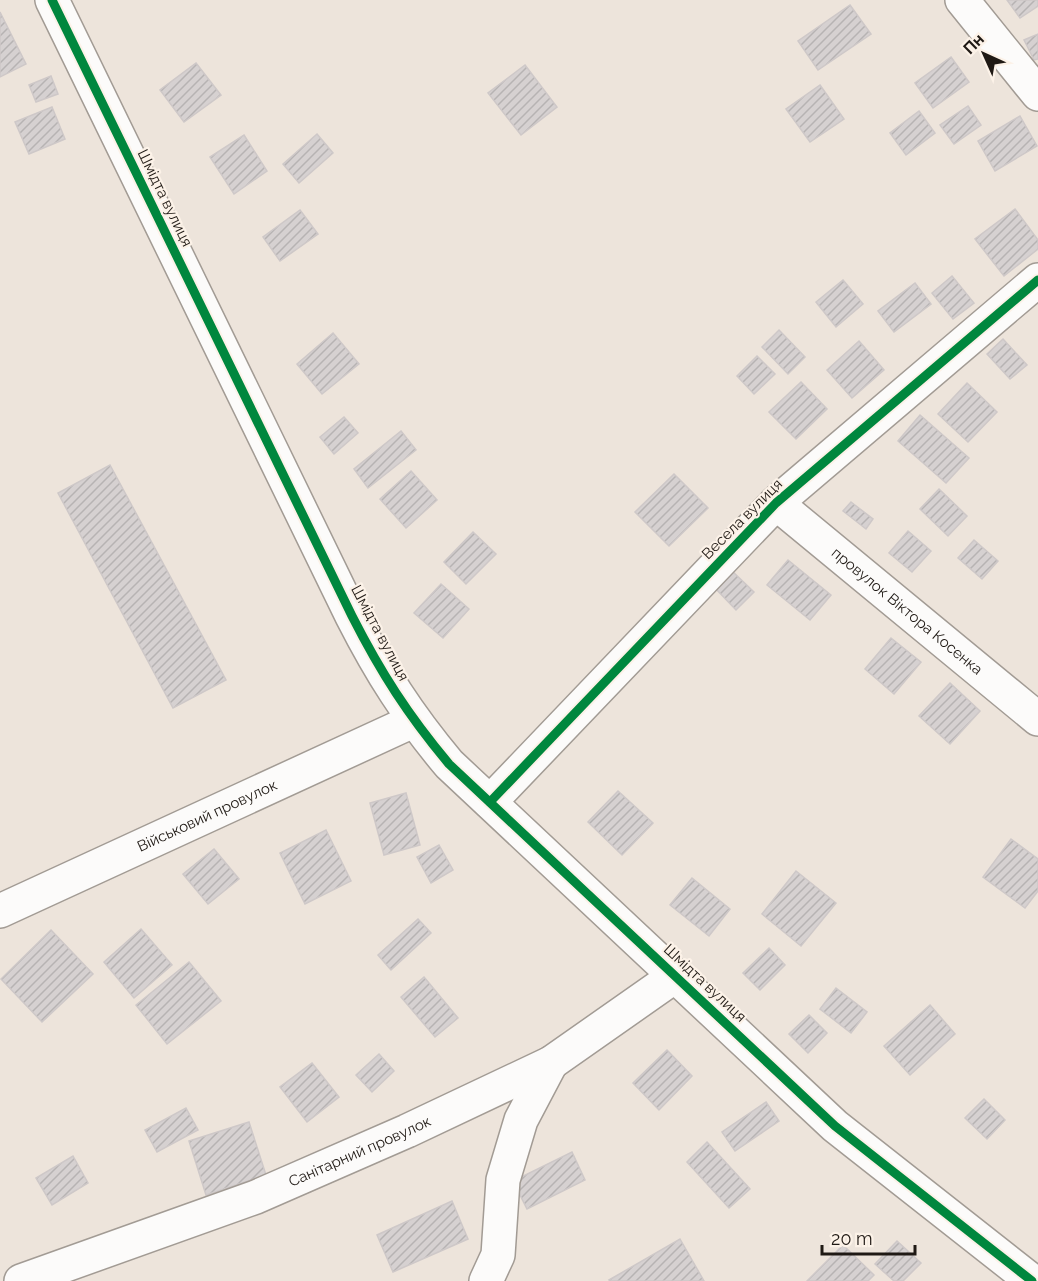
<svg xmlns="http://www.w3.org/2000/svg" width="1038" height="1281" viewBox="0 0 1038 1281" font-family="Raleway,sans-serif">
<defs>
<pattern id="building-hatch" width="6" height="6" patternUnits="userSpaceOnUse" patternTransform="scale(1.5)"><rect width="6" height="6" fill="#d6d1d1"/><path d="M-1 1l2-2M0 6l6-6M5 7l2-2" fill="none" stroke="#b7b3b3"/></pattern>
</defs>
<rect width="100%" height="100%" fill="#ede4db"/>
<!-- building -->
<g fill="url(#building-hatch)" stroke="#cec8c8" stroke-width="1.5">
<polygon points="1007,0 1038,0 1038,6 1020,18"/>
<polygon points="850,5 871,34 818,70 798,41"/>
<polygon points="0,12 26,64 0,77"/>
<polygon points="1038,34 1038,59 1034,60 1024,40"/>
<polygon points="951,57 969,82 933,108 915,83"/>
<polygon points="196,63 221,95 184,122 160,90"/>
<polygon points="525,65 557,107 521,135 488,93"/>
<polygon points="51,76 58,94 36,102 29,85"/>
<polygon points="820,85 844,119 810,142 786,109"/>
<polygon points="968,106 981,125 954,144 940,125"/>
<polygon points="52,107 65,139 29,154 15,122"/>
<polygon points="919,111 935,133 906,155 890,133"/>
<polygon points="1020,116 1037,146 995,171 978,141"/>
<polygon points="317,134 333,153 299,183 283,164"/>
<polygon points="244,135 267,171 234,194 210,157"/>
<polygon points="1015,209 1038,240 1038,249 1004,276 975,239"/>
<polygon points="300,210 318,234 280,261 263,237"/>
<polygon points="952,276 974,303 953,319 932,293"/>
<polygon points="843,280 863,304 836,327 816,302"/>
<polygon points="915,283 931,304 894,332 878,311"/>
<polygon points="779,330 805,357 788,374 762,347"/>
<polygon points="333,333 359,364 322,394 297,364"/>
<polygon points="1003,339 1027,365 1010,379 987,354"/>
<polygon points="859,341 884,370 852,398 827,370"/>
<polygon points="757,356 775,374 754,394 737,376"/>
<polygon points="801,382 827,409 796,439 769,412"/>
<polygon points="967,383 997,412 968,442 938,414"/>
<polygon points="920,415 969,458 946,483 898,441"/>
<polygon points="344,417 358,433 334,454 320,437"/>
<polygon points="401,431 416,450 368,488 354,469"/>
<polygon points="110,465 226,680 173,708 58,493"/>
<polygon points="411,471 437,500 406,528 380,499"/>
<polygon points="674,474 708,508 669,546 635,512"/>
<polygon points="939,489 967,516 948,536 920,509"/>
<polygon points="851,502 873,519 866,529 843,511"/>
<polygon points="908,531 931,551 912,572 889,553"/>
<polygon points="473,532 496,554 466,584 444,562"/>
<polygon points="974,540 998,561 982,579 958,558"/>
<polygon points="788,560 831,595 810,620 767,585"/>
<polygon points="731,570 754,592 736,610 714,587"/>
<polygon points="441,584 469,609 443,638 414,613"/>
<polygon points="891,638 921,662 894,694 865,669"/>
<polygon points="950,683 980,711 950,744 919,716"/>
<polygon points="618,791 653,823 622,855 588,822"/>
<polygon points="406,793 420,845 384,855 370,803"/>
<polygon points="326,830 351,881 305,904 280,853"/>
<polygon points="1011,839 1038,859 1038,891 1025,908 983,877"/>
<polygon points="439,845 453,870 431,883 417,857"/>
<polygon points="214,849 239,879 208,904 183,874"/>
<polygon points="796,871 836,903 801,946 762,914"/>
<polygon points="692,878 730,909 709,936 670,905"/>
<polygon points="418,919 431,933 391,970 378,955"/>
<polygon points="141,929 172,965 134,998 104,962"/>
<polygon points="51,930 93,974 42,1022 1,979"/>
<polygon points="769,948 785,965 760,990 743,973"/>
<polygon points="189,962 221,1001 167,1044 136,1005"/>
<polygon points="424,977 458,1018 435,1037 401,997"/>
<polygon points="836,988 867,1012 851,1033 820,1009"/>
<polygon points="930,1005 955,1034 910,1075 884,1046"/>
<polygon points="809,1015 827,1033 808,1053 789,1034"/>
<polygon points="667,1050 692,1076 659,1110 633,1083"/>
<polygon points="379,1054 394,1071 372,1092 356,1075"/>
<polygon points="312,1063 339,1097 307,1122 280,1087"/>
<polygon points="984,1099 1005,1120 987,1139 965,1118"/>
<polygon points="766,1102 779,1121 735,1151 722,1132"/>
<polygon points="186,1108 198,1130 157,1152 145,1130"/>
<polygon points="249,1122 266,1175 206,1195 189,1141"/>
<polygon points="707,1142 750,1189 729,1208 687,1162"/>
<polygon points="572,1152 585,1180 527,1209 513,1181"/>
<polygon points="73,1156 88,1183 52,1205 36,1178"/>
<polygon points="452,1201 468,1239 393,1272 377,1235"/>
<polygon points="680,1239 704,1281 610,1281 609,1280"/>
<polygon points="897,1241 921,1263 903,1281 894,1281 875,1264"/>
<polygon points="843,1245 874,1275 868,1281 807,1281"/>
</g>
<g fill="none" stroke-linecap="round" stroke-linejoin="round">
<defs>
<g id="minor">
<path d="M52,0L352,616C381,673 408,715 449,764L835,1126L1032,1281"/>
<polyline points="962,0 1038,94"/>
<path id="s1" d="M776,503L1038,719"/>
<polyline points="490,802 776,503 1038,280"/>
<path id="s2" d="M0,911L413,721"/>
<path id="s3" d="M21,1281L256,1197L407,1131L551,1063L675,976"/>
<polyline points="486,1281 498,1255 503,1180 521,1120 551,1063"/>
</g>
</defs>
<!-- minor casing -->
<use href="#minor" stroke="#a29b94" stroke-width="36"/>
<!-- minor -->
<use href="#minor" stroke="#fcfbfa" stroke-width="33"/>
<defs>
<g id="cycleway">
<path d="M52,0L352,616C381,673 408,715 449,764L835,1126L1032,1281"/>
<polyline points="490,802 776,503 1038,280"/>
</g>
</defs>
<!-- cycleway casing -->
<use href="#cycleway" stroke="#fcf2e8" stroke-width="13"/>
<!-- cycleway -->
<use href="#cycleway" stroke="#00873e" stroke-width="9"/>
</g>
<g text-anchor="middle" stroke-width="4.5" stroke-linejoin="round" paint-order="stroke">
<!-- street labels -->
<g font-size="15" fill="#1f1914" stroke="#fcf2e8">
<text transform="translate(165 198) rotate(64)" y="5">Шмідта вулиця</text>
<text transform="translate(742 519) rotate(-45)" y="5">Весела вулиця</text>
<text dy="5" stroke="none"><textPath href="#s1" startOffset="170">провулок Віктора Косенка</textPath></text>
<text transform="translate(380 633) rotate(62)" y="5">Шмідта вулиця</text>
<text dy="5" stroke="none"><textPath href="#s2" startOffset="228">Військовий провулок</textPath></text>
<text transform="translate(705 983) rotate(43)" y="5">Шмідта вулиця</text>
<text dy="5" stroke="none"><textPath href="#s3" startOffset="363">Санітарний провулок</textPath></text>
</g>
</g>
<!-- north arrow -->
<g transform="translate(984 54) rotate(315)" stroke="#fcf2e8" stroke-width="4.5" paint-order="stroke">
<path d="M0-4.5L10 22L0 15L-10 22Z" fill="#1f1914"/>
<text y="-9" font-size="16" font-weight="bold" text-anchor="middle" fill="#1f1914">Пн</text>
</g>
<!-- scale -->
<path d="M822 1245v9h93v-9" fill="none" stroke="#1f1914" stroke-width="3"/>
<text x="831" y="1245" font-size="18" fill="#1f1914" stroke="#fcf2e8" stroke-width="4.5" paint-order="stroke">20 m</text>
</svg>
